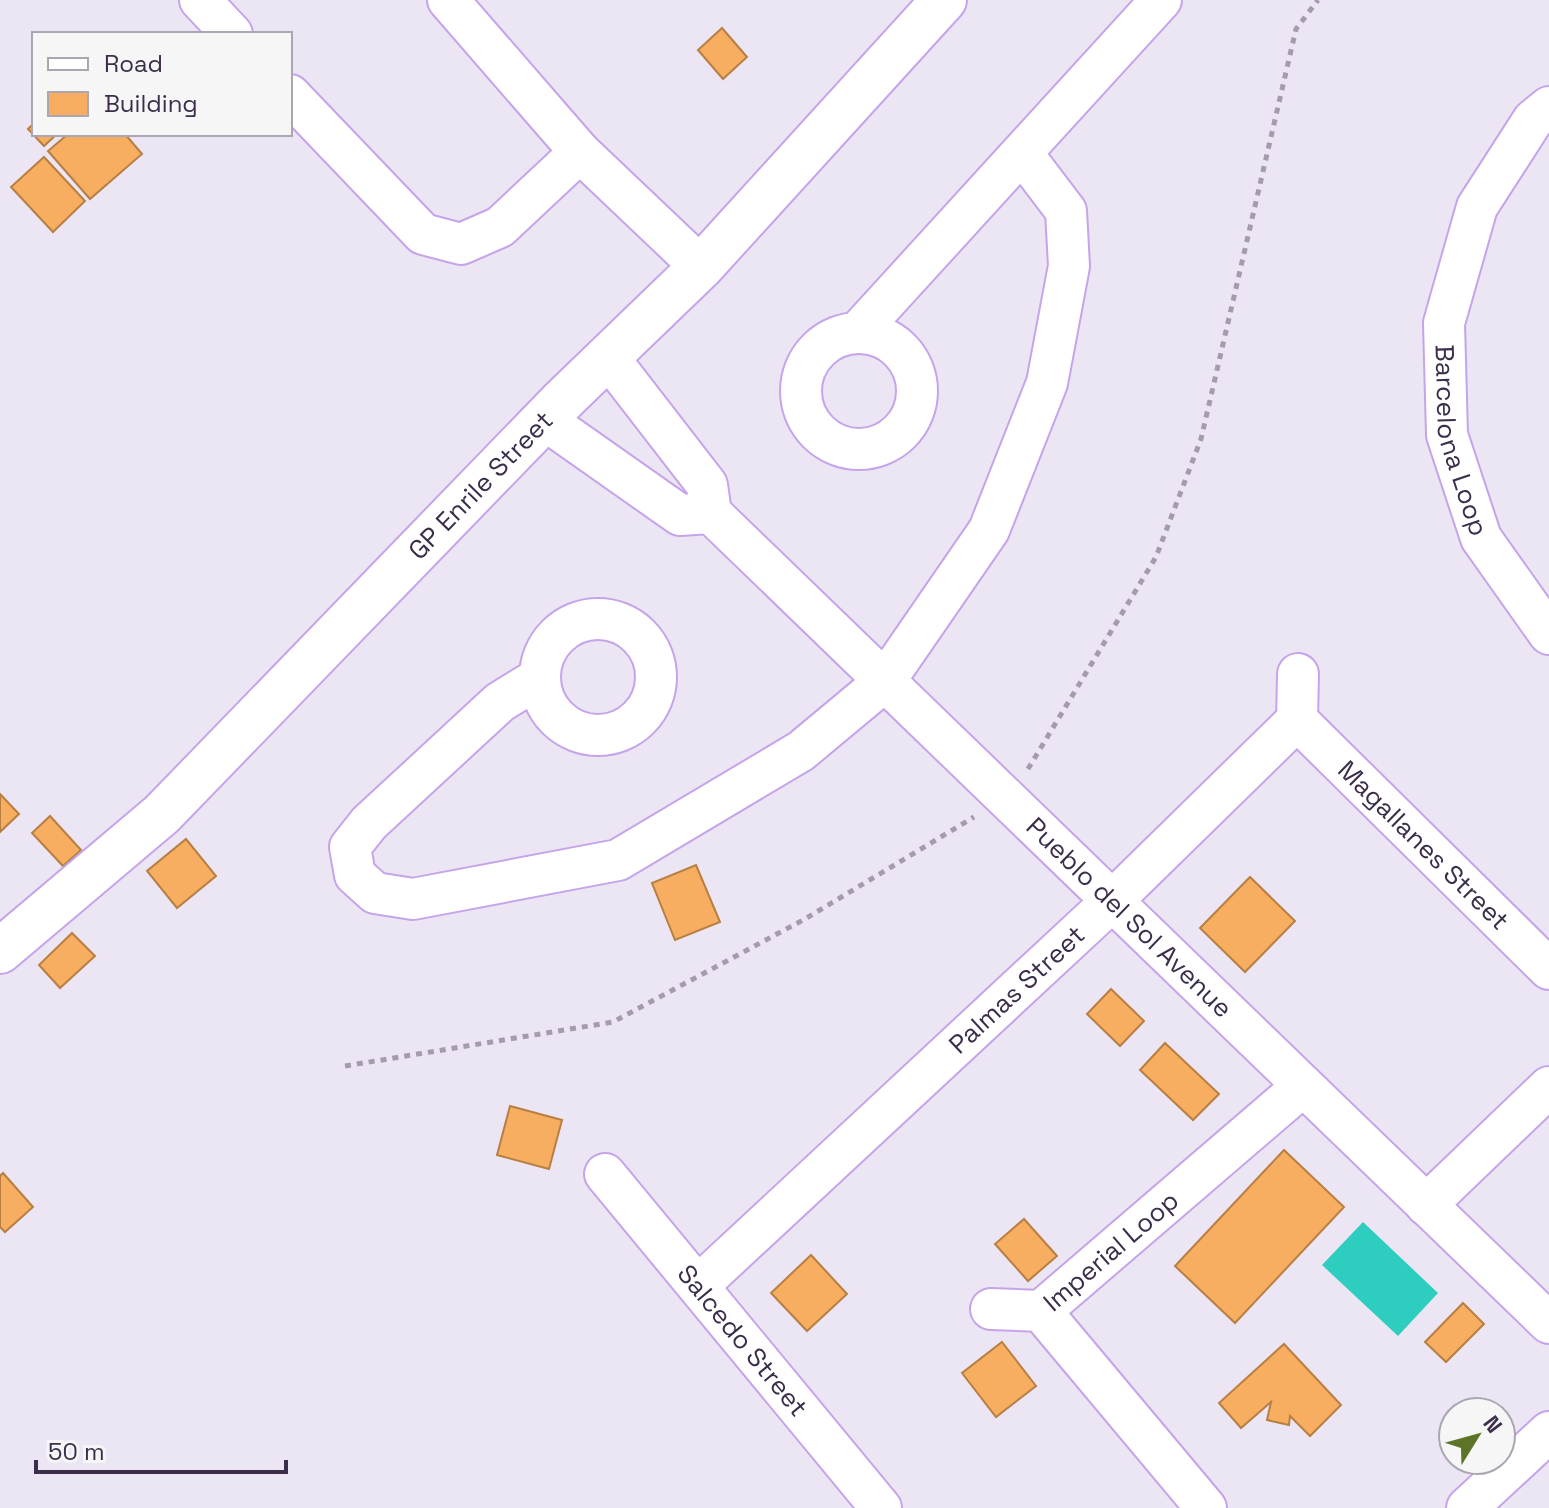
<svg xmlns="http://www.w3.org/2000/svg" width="1549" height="1508" viewBox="0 0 1549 1508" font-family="'Space Grotesk',sans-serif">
<rect width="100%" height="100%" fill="#ece6f4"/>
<!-- water -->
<polygon fill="#2dcec0" points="1363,1222 1438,1293 1398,1336 1322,1265"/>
<!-- building -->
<g fill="#f7ae61" stroke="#b87f43" stroke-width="2">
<polygon points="722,28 747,57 723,79 698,50"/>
<polygon points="34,123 34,134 57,134 44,146 28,129"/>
<polygon points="68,134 125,134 142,154 90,199 48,151"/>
<polygon points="44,157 85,201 53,232 11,187"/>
<polygon points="0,794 19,814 0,832"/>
<polygon points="50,816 81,850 63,866 32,833"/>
<polygon points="186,839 216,876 177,908 147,871"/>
<polygon points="696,865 720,922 675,940 652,883"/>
<polygon points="1250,877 1295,921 1245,972 1200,928"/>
<polygon points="72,933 95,956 60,988 39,965"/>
<polygon points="1111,989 1144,1021 1120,1046 1087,1014"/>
<polygon points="1165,1043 1219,1094 1193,1120 1140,1070"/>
<polygon points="510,1106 562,1120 549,1169 497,1155"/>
<polygon points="1284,1150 1344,1207 1235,1323 1175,1266"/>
<polygon points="3,1173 33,1207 5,1232 0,1227 0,1176"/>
<polygon points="1024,1219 1057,1256 1028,1281 995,1244"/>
<polygon points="811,1255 847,1294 807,1331 771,1293"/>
<polygon points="1463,1303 1484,1324 1446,1362 1425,1342"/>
<polygon points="1002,1342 1036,1386 996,1417 962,1373"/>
<polygon points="1284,1344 1341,1405 1310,1436 1290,1416 1289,1425 1267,1420 1271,1402 1241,1428 1219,1403"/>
</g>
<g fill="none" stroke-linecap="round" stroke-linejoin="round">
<defs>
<g id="street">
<polyline points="200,0 232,34"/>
<polyline points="448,0 580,152 701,267"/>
<polyline points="290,95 423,234 461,244 500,227 580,152"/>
<path id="s1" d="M1549,107L1533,120L1477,207L1444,323L1447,435L1481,538L1549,634"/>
<polyline points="858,332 1161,0"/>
<circle cx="859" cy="391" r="58"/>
<path id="s2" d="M608,357L707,485L711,513L1549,1323"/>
<polyline points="545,420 680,515 711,513"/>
<circle cx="598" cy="677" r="58"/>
<polyline points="539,678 500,702 369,823 350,847 355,875 375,893 413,899 618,860 801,751 885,681 989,530 1047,383 1069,266 1066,211 1022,153"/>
<path id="s3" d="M1297,720L1549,969"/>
<path id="s4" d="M605,1174L881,1508"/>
<polyline points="1426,1205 1549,1087"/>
<path id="s5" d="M699,1285L1112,901L1297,720L1298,674"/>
<polyline points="991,1309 1041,1311"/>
<path id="s6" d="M1041,1311L1303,1086"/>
<polyline points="1041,1311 1206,1508"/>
<polyline points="1467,1508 1549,1432"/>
</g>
<g id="secondary">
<path id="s7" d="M0,951L162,814L562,401L701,267L944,0"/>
</g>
</defs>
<!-- street casing -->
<use href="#street" stroke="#c5a4ea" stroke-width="44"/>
<!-- secondary casing -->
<use href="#secondary" stroke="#c5a4ea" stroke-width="48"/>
<!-- path -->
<g stroke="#a49baf" stroke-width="5" stroke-dasharray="6 6" stroke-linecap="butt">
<polyline points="1028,769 1156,557 1201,439 1296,29 1318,0"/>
<polyline points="345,1066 613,1022 805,919 974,817"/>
</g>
<!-- street -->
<use href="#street" stroke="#fff" stroke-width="40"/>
<!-- secondary -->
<use href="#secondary" stroke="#fff" stroke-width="44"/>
</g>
<g text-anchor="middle" stroke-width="7" stroke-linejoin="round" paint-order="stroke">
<!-- street labels -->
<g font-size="26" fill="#3c2e4b" stroke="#f6f6f6">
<text dy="9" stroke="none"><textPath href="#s1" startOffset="364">Barcelona Loop</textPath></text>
<text dy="9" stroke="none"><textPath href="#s7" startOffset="670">GP Enrile Street</textPath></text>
<text dy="9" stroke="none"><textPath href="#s3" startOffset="178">Magallanes Street</textPath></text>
<text dy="9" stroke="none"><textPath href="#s2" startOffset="772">Pueblo del Sol Avenue</textPath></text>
<text dy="9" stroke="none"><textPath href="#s5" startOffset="434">Palmas Street</textPath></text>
<text dy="9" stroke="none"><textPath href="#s6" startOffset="92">Imperial Loop</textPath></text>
<text dy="9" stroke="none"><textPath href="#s4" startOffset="216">Salcedo Street</textPath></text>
</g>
</g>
<!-- legend -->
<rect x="32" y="32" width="260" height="104" fill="#f6f6f6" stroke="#aca6b2" stroke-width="2"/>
<rect x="48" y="58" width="40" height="12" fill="#ffffff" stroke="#aca6b2" stroke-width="2"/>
<text x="104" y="72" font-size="24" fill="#3c2e4b">Road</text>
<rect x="48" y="92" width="40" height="24" fill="#f7ae61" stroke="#aca6b2" stroke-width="2"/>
<text x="104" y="112" font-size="24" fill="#3c2e4b">Building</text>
<!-- north arrow -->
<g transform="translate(1477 1436) rotate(53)"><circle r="38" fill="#f6f6f6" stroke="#aca6b2" stroke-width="2"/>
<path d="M0-6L14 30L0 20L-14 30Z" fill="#5b7427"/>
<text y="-12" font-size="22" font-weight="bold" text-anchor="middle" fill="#3c2e4b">N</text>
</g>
<!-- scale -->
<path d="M36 1460v12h250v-12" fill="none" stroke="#3c2e4b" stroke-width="4"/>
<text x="48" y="1460" font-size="24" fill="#3c2e4b" stroke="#f6f6f6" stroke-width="6" paint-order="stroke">50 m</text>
</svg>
